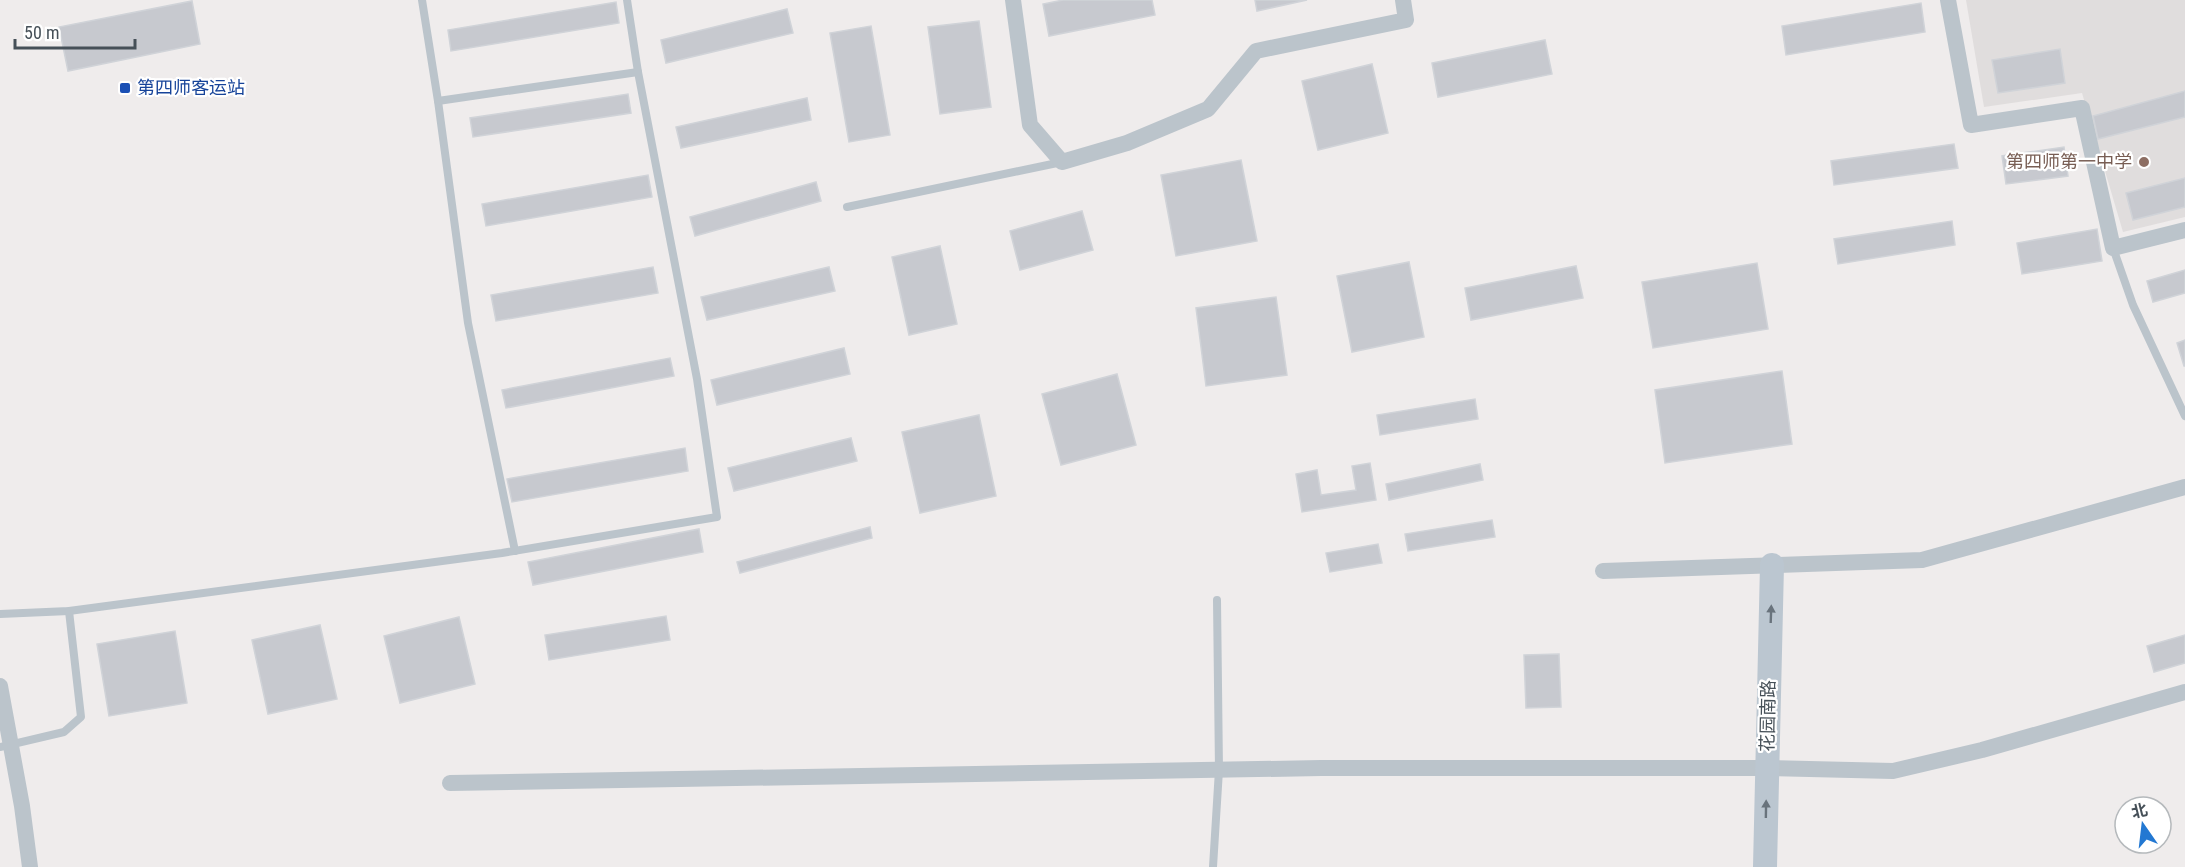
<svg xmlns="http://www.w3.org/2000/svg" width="2185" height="867" viewBox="0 0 2185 867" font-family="'Roboto Condensed','Noto Sans SC',sans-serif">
<rect width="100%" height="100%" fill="#efecec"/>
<!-- education -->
<polygon fill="#e0dddd" points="1966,0 2185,0 2185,217 2123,232 2082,93 1984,107"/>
<!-- building -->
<g fill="#c7c9cf" stroke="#d0d3d8" stroke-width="1.5">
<polygon points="1063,0 1152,0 1155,15 1049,36 1043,4"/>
<polygon points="1255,0 1307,0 1257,11"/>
<polygon points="192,1 200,44 68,71 59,27"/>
<polygon points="616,2 619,23 451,51 448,30"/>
<polygon points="1921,3 1925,32 1786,55 1782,26"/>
<polygon points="787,9 793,33 666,63 661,40"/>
<polygon points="979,21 991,107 940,114 928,27"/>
<polygon points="871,26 890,135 849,142 830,33"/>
<polygon points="1545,40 1552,74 1438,97 1432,63"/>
<polygon points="2060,49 2065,83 1998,93 1992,60"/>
<polygon points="1372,64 1388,133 1318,150 1302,81"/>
<polygon points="2185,91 2185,117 2098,139 2093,116"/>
<polygon points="628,94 631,113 473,137 470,118"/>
<polygon points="807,98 811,120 681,148 676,127"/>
<polygon points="1954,144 1958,168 1834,185 1831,161"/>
<polygon points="2064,147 2068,176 2006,184 2002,156"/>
<polygon points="1241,160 1257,241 1176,256 1161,175"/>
<polygon points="648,175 652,197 486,226 482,204"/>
<polygon points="2185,178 2185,207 2133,220 2126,193"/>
<polygon points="816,182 821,201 695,236 690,217"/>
<polygon points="1082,211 1093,250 1020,270 1010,231"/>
<polygon points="1952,221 1955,245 1838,264 1834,239"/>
<polygon points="2097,229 2102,261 2022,274 2017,243"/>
<polygon points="940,246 957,324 909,335 892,257"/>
<polygon points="1409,262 1424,337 1352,352 1337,276"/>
<polygon points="1757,263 1768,329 1653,348 1642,282"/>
<polygon points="1576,266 1583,298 1471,320 1465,288"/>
<polygon points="653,267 658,293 496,321 491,295"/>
<polygon points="829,267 835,291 707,320 701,297"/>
<polygon points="2185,270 2185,293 2153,302 2147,281"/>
<polygon points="1276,297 1287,375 1206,386 1196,308"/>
<polygon points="2185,340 2185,366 2184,366 2177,343"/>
<polygon points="844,348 850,374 717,405 711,380"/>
<polygon points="670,358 674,376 506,408 502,390"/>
<polygon points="1782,371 1792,444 1665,463 1655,390"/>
<polygon points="1117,374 1136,445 1061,465 1042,394"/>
<polygon points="1475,399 1478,419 1380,435 1377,415"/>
<polygon points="979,415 996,496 920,513 902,432"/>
<polygon points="851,438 857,461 734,491 728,468"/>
<polygon points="685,448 688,471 512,502 507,479"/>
<polygon points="1370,463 1376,500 1302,512 1296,474 1317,470 1321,495 1356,490 1352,466"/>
<polygon points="1480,464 1483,480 1389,500 1386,484"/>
<polygon points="1492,520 1495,537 1408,551 1405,534"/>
<polygon points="870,527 872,538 740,573 737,562"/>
<polygon points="699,529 703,552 533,585 528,562"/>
<polygon points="1378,544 1382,563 1330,572 1326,553"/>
<polygon points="666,616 670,640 549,660 545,635"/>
<polygon points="459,617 475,684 400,703 384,636"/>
<polygon points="320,625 337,699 268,714 252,640"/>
<polygon points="175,631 187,703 109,716 97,644"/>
<polygon points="2185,635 2185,663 2154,672 2147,646"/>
<polygon points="1559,654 1561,707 1526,708 1524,655"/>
</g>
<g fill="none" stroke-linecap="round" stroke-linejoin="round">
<!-- lane -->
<g stroke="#bbc4cb" stroke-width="8">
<polyline points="422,0 438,101 468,323 515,551"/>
<polyline points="438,101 638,72"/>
<polyline points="847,207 1062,162"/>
<polyline points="2113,248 2133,305 2185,416"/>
<polyline points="0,614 69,611 502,553 717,517 697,379 638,72 627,0"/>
<polyline points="0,747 64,732 81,717 69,611"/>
<polyline points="1213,867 1219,770 1217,600"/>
</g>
<!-- street -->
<g stroke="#bbc4cb" stroke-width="16">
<polyline points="1013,0 1030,125 1062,162 1127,143 1208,109 1256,51 1406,20 1403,0"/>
<polyline points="1948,0 1971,125 2082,108 2113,248 2185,230"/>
<polyline points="1603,571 1922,560 2185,487"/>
<polyline points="0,686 22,806 30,867"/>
<polyline points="450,783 1321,768 1767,768 1893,771 1982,750 2185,692"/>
</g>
<!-- secondary -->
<polyline stroke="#bbc6d0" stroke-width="24" points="1765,867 1772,565"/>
</g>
<!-- one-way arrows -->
<defs><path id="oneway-solid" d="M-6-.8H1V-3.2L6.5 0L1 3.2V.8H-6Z" transform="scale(1.5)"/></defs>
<g fill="#69737c">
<use href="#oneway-solid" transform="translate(1771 614) rotate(-88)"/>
<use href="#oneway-solid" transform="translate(1766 809) rotate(-89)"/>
</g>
<!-- markers -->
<rect fill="#1a4fb4" stroke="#fff" stroke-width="2" x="119" y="82" width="12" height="12" rx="3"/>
<circle fill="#8d6e63" stroke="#fff" stroke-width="2" cx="2144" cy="162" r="6"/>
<g text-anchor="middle" stroke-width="4.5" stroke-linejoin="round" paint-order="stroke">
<!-- transit labels -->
<g font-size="18" fill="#164399" stroke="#fff" text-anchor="start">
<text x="137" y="94">第四师客运站</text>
</g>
<!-- education labels -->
<g font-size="18" fill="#785e54" stroke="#fff" text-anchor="end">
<text x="2132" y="168">第四师第一中学</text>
</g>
<!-- street labels -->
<g font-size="18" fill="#465058" stroke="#fff">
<text transform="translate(1768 716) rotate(-89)" y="6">花园南路</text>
</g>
</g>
<!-- north arrow -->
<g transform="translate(2143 825) rotate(346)"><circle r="28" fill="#ffffff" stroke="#b5b9bc" stroke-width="1.5"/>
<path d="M0-4.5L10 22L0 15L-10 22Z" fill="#2378d2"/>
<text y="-9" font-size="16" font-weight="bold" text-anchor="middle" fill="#465058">北</text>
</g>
<!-- scale -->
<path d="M15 39v9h120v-9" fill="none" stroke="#465058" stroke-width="3"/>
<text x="24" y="39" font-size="18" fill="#465058" stroke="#ffffff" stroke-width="4.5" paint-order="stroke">50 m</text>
</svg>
